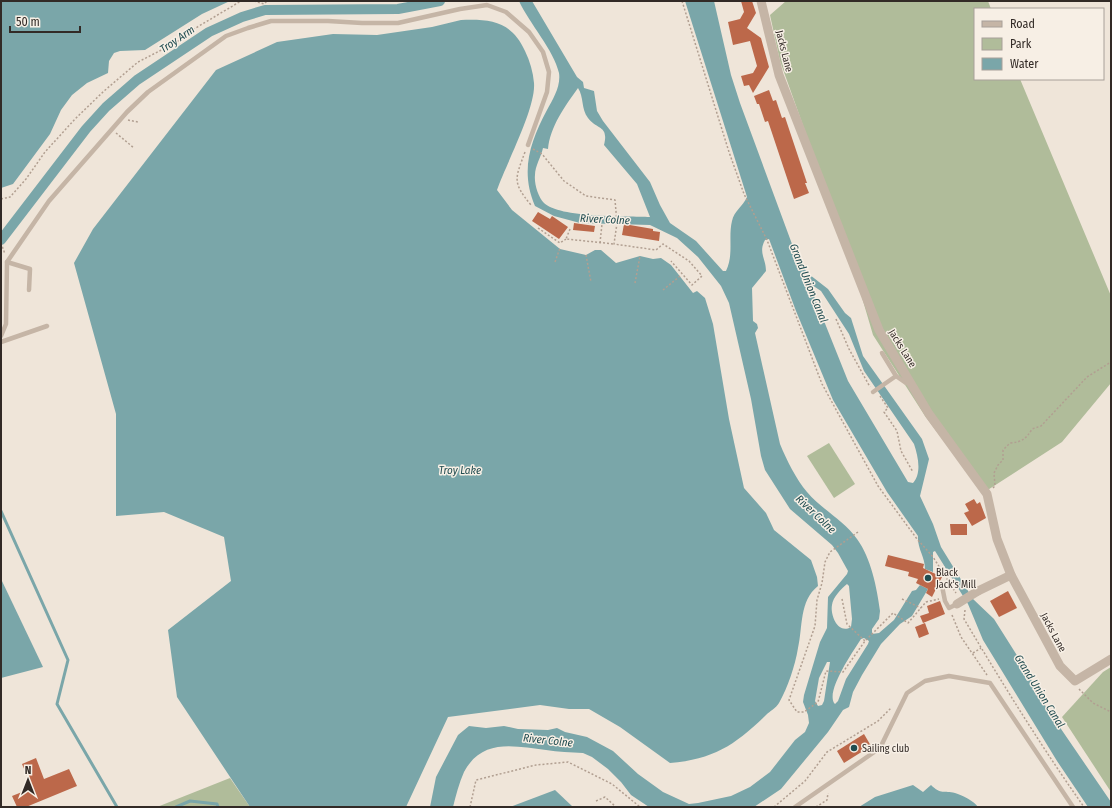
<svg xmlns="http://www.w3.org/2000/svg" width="1112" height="808" viewBox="0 0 1112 808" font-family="'Fira Sans Condensed',sans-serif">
<rect width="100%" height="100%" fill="#efe5d9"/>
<!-- green -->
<g fill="#b0bc9a">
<polygon points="786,1 988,1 991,9 975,9 975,79 1020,79 1111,296 1111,383 1062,442 983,493 925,416 873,335 851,260 780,61 770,15"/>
<polygon points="829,443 855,484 834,498 807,456"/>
<polygon points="1111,667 1111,792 1062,717 1103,672"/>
<polygon points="230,778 250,807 157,807"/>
</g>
<!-- water -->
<g fill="#7aa6a9" fill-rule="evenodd">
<polygon points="1,1 230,1 202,14 145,50 120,51 114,53 109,61 108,73 87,83 72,95 61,110 50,134 13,184 1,188"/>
<path d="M519,1H532L577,77L583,82L584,88L594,91L597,111L603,121L650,182L660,205L670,223L696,241L723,271H726C734,255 728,237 732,221C734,211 743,206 747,197L685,1H714L731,75L740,103L799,263L810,275L828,289L845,313L851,318L863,356L922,439L929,459L920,496L933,524L941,547L973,599L994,619L1025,668L1046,707L1111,802V807H1088L1057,761L983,640L968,604L935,551L933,552V572L925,569C925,557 917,548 918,536L887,492L833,400L796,311L769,239L765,240C758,253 766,258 766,271L752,288L753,321L757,324L758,328L755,333L780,444C787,461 796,479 807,492C822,510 844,520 857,539C871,558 877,588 880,611L879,619L872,629V634L879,633L894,620L912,591L916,590L920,585L928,589L912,616L900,624L881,644L862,675L853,692L849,707L843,710L828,732L781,789L754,807H649L631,795L621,782L608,769L592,757L583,753C571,752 558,752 546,750C516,747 483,737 464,772C459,783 456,795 453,807H430L436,777L458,735L469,726L486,728L504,726L518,729L548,730L557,728L565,732L587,737L613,751L638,774L663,792L689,804L698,803L731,796L750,787L770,772L795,740L805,732L809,723L808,715L803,702L804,695L820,642L827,628L828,597L847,574L848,571L838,553L832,545L790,509L765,470L761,456L751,399L729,303L721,286L698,257L677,238L650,225L580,223L554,216L535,206C520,171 530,142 547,110C553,99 561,86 559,73C554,50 529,23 519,1ZM578,88C584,97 581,109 588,118C597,130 609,125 604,145L637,184L650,217C628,216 559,218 544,203C538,197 534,183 535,175C535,166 541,157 543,148L548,149C550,127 565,106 578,88ZM812,285L821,291L849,334L864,371L914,444C918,456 922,473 913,483L908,482L848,381L810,286ZM847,584L849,586L852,619L851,627C838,635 830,615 832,605C833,597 841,589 847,584ZM864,638L869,641L868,644L846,679L838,701L835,704C824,693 854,650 861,639ZM827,662H830L824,701L822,705L818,706L815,701L819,678Z"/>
<path d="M461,20C491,19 511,21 525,51C530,61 533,72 534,83C536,108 506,164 497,190L512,210L560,249L586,255L595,250H601L616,263L640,256L653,259L661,258L671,265L693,293L697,291L705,298L713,324L729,419L744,488L766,513L774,530L811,560L817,577L818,586C799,601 803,627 798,648C795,666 788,687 779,703C776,708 770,711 766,715C735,745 714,759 670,763L620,727L589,709H569L540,705L448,717L406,807H250L177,697L168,630L231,581L224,537L164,512L116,516V414L74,263L93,229L216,70L277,42L333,34L377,35L432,27Z"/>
<polygon points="1,579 43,667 1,678"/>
<path d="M913,785L923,792L931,785C941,795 944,790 955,793C962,795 974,801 978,807H859L875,797Z"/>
<polygon points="555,790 573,807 510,807"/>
</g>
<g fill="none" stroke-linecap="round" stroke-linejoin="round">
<!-- stream -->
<g stroke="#7aa6a9" stroke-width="3">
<polyline points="1,511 68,660 57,704 117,807"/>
<polyline points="176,807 190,801 217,804 218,807"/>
</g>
<!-- canal -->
<polyline stroke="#7aa6a9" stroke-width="10" points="1,240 86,129 106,107 137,80 209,32 242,17 265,10 398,9 440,1"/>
</g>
<!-- building -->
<g fill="#bc684a">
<polygon points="741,1 752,1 756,13 747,28 761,38 769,67 753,93 749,85 744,86 741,76 753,73 757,66 750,41 733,45 728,22 740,19 744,12"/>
<polygon points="769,90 773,101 776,100 782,118 785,117 807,183 805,183 809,193 794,199 768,121 765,122 759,104 757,104 754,96"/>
<polygon points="538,212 550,219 552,216 568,227 559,239 532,221"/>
<polygon points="574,223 595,226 594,232 573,230"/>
<polygon points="624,224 653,229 653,231 660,232 659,241 622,235"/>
<polygon points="974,499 977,504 980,502 986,518 972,526 964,513 969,511 965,504"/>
<polygon points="950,524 967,524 967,535 951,535"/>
<polygon points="888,555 924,564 923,568 942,577 932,597 926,593 928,589 916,583 918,579 908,576 909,572 885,566"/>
<polygon points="1008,591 1017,608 999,617 990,601"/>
<polygon points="940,601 945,614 923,623 920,616 929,613 927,606"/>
<polygon points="925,623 929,634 919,638 915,627"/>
<polygon points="864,734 871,746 844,763 837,751"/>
<polygon points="36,758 44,779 69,769 77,786 26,807 17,807 12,796 32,788 22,764"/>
</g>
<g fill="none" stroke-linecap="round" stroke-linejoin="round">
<!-- path -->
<g stroke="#b19f91" stroke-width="1.5" stroke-dasharray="2 2" stroke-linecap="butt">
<polyline points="254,1 264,4 267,1"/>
<polyline points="682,1 729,152 744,194 767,240 822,384 878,486 917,539 933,557 956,593"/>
<polyline points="128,120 138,122"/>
<polyline points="116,133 134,148"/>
<polyline points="533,149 542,154 564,181 586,196 615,200 617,223 614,244 656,250 663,244 689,261 702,276 692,285 671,261"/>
<path d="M525,152C515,179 512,182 531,205"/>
<polyline points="1,199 10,197 26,179 45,152 75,119 104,91 138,62 175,43 194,29 241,1"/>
<polyline points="538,228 560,243 566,239"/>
<polyline points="570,229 566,239 614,244"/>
<polyline points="1,243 5,254"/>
<polyline points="600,243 602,224"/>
<polyline points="586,255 591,282"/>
<polyline points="555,262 560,248"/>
<polyline points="635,283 640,256"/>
<polyline points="663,290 680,276"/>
<polyline points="836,319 849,349 870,387"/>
<polyline points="880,396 888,408 884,412 897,431 901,451 913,472"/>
<path d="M993,488L995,486L994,473L998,465L1003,460V450L1010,443C1022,442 1026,439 1032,429L1041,426L1087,377L1111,362"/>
<polyline points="858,532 830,552 825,562 822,583 817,600 815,626 789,700 797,712 804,712 818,702 826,671 843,672 865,641 893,613 908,623 926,602 939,599"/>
<polyline points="842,599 847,624 865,641"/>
<polyline points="902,599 921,608"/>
<path d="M965,610L964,619C1002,683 1041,746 1084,807"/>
<polyline points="952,615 961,637 987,675"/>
<polyline points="973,653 981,648"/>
<polyline points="1079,689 1093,703 1111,712"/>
<polyline points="596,801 605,797 616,807"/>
<polyline points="470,807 476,780 536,765 568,762 612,784 640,807"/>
<polyline points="774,807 805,781 827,752 878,721 891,708"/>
<polyline points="816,807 827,800 828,793"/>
</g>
<!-- lane -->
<g stroke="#c5b5a6" stroke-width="4.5">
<polyline points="7,262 30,269 29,290"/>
<polyline points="1,336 6,324 7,262 49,201 127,112 148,92 226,36 248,28 271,21 328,21 362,23 398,23 460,9 487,5 506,12 529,32 543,52 549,72 547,92 528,145"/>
<polyline points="1,342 47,326"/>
<polyline points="882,353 896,376 906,383 909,381"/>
<polyline points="873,392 896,376"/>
<polyline points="942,586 945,601 949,608 957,604"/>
<polyline points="795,807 880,748 907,693 925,681 949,676 990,683 1073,807"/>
</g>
<!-- street -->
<g stroke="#c5b5a6" stroke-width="9">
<polyline points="761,1 779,75 879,330 929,414 987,494 997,539 1011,575 1060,666 1075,681 1111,659"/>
<polyline points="978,591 1011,575"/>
</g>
<!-- street-bridge -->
<polyline stroke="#c5b5a6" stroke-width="9" points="957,604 978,591"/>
</g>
<!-- markers -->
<g fill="#204c50" stroke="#f7efe5" stroke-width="1.5">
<circle cx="928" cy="578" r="4"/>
<circle cx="854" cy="748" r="4"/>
</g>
<g text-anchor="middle" stroke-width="3" stroke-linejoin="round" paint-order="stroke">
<!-- street labels -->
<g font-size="10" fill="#322a26" stroke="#f7efe5">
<text transform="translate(785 51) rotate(76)" y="4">Jacks Lane</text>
<text transform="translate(903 348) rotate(58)" y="4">Jacks Lane</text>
<text transform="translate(1054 632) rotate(62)" y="4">Jacks Lane</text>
</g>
<!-- poi labels -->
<g font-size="10" fill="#322a26" stroke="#f7efe5" text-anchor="start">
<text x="936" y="576">Black<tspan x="936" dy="12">Jack's Mill</tspan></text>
<text x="862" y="752">Sailing club</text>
</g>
<!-- water labels -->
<g font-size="11" font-style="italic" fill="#204c50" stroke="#f7efe5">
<text transform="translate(177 39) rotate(-34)" y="4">Troy Arm</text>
<text transform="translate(605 219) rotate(3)" y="4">River Colne</text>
<text transform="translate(809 283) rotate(68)" y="4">Grand Union Canal</text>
<text x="460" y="474">Troy Lake</text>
<text transform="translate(816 514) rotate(43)" y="4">River Colne</text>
<text transform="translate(1040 691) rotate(58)" y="4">Grand Union Canal</text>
<text transform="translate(548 740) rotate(6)" y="4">River Colne</text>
</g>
</g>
<!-- border -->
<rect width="1112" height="808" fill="none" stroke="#322a26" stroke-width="4"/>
<!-- legend -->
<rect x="974" y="8" width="130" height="72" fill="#f7efe5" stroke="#a8a099"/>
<rect x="982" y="21" width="20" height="6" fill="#c5b5a6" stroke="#a8a099"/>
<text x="1010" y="28" font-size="12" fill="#322a26">Road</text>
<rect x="982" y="38" width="20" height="12" fill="#b0bc9a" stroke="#a8a099"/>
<text x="1010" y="48" font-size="12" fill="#322a26">Park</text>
<rect x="982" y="58" width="20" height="12" fill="#7aa6a9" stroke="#a8a099"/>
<text x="1010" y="68" font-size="12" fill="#322a26">Water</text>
<!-- north arrow -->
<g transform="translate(28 780)" stroke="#f7efe5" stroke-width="3" paint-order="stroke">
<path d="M0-3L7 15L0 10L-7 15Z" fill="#322a26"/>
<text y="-6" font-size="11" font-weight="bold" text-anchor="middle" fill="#322a26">N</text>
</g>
<!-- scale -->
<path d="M10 26v6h70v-6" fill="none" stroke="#322a26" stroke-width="2"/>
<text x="16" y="26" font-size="12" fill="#322a26" stroke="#f7efe5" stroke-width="3" paint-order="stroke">50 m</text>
</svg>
